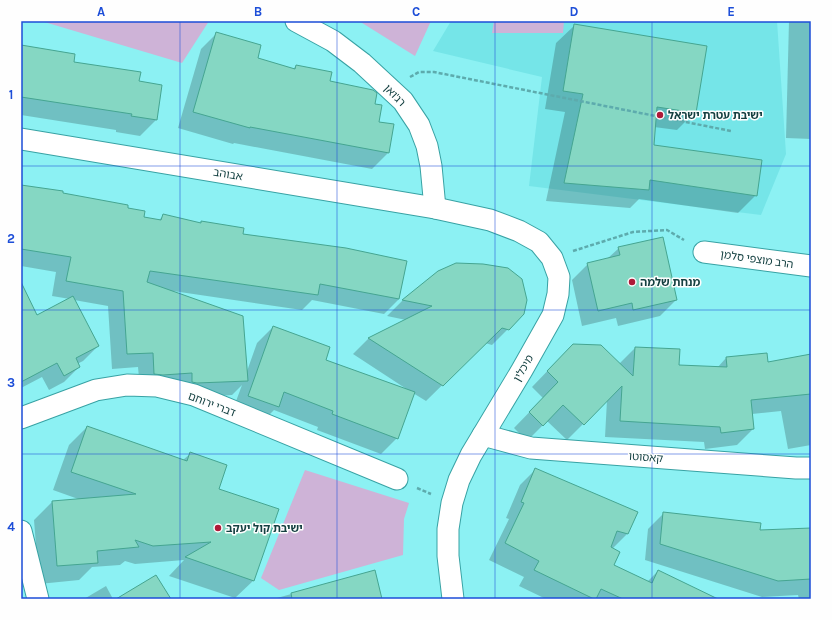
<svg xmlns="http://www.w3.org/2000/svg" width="832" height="620" viewBox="0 0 832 620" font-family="Karla,'Noto Sans Hebrew',sans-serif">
<rect width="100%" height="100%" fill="#8cf1f3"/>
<!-- built -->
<polygon fill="#75e5e8" points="451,21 777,21 786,154 761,215 529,186 542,77 433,51"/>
<!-- green -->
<g fill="#ceb3d7">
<polygon points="41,21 209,21 182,63"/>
<polygon points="359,21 431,21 415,56"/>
<polygon points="494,21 564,21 563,33 492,33"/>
<polygon points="305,470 409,503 404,519 403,555 279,590 261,578"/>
</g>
<!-- shadow -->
<g fill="#0003">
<polygon points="789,21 811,21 811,139 786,138"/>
<polygon points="575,25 695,112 677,130 654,127 653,146 756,195 738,213 639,199 630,208 546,201 565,112 545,109 556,43"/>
<polygon points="217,33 256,58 293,69 296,66 374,105 378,122 393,125 388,153 372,169 234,143 233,144 178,128 201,49"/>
<polygon points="21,46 73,63 138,82 156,120 140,136 116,132 116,130 21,115"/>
<polygon points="21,186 62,194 127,208 143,217 158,221 164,215 200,223 202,222 242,234 406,262 399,299 384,314 312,300 302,310 173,291 173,292 246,374 257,343 273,327 324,360 408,390 353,354 369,338 406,320 387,316 402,301 438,272 508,329 492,345 485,343 426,401 413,393 397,438 381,454 317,430 318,427 274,410 262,422 232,412 242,385 232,395 181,398 140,389 138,367 112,369 108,306 74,300 98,346 83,361 77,364 79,367 64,382 49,390 42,377 21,388 21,285 36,316 70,299 52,296 56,272 21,266"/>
<polygon points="619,248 676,300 660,316 618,326 616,318 582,326 572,280 588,264 607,259"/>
<polygon points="635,348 678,366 717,368 726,358 767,364 811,355 811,445 788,449 781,411 752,414 753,429 737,445 705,449 704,442 605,437 607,400 567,440 547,421 527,441 514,428 543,398 532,387 557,361 619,364"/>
<polygon points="87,427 183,460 191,453 218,489 254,580 235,598 169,576 184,560 135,564 125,561 120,565 92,567 79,580 39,584 34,520 52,502 81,500 53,490 69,445"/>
<polygon points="536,469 627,534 612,549 613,566 647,582 658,571 716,599 546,599 519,586 524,577 489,560 509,519 506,518 520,485"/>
<polygon points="664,513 759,531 811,529 811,599 799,599 798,595 762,597 645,560 648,529"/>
<polygon points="374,571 381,599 276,599 277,598"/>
<polygon points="106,586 113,599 84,599"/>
</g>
<!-- building -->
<g fill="#85d7c3" stroke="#45a591">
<polygon points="574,24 707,46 696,113 657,107 654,145 762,160 757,196 650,180 649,190 564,183 583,94 563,91"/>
<polygon points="216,32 261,45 258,58 295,69 296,65 332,72 330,81 373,90 377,93 375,104 382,105 379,122 394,124 389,153 250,127 250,128 193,112"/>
<polygon points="21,45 75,54 74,62 141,72 139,81 162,85 157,120 131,116 132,114 21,97"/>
<polygon points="21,185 63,191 63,193 128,205 128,208 145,211 144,217 161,220 163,214 201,223 201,221 244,228 243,234 346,248 407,261 399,299 320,284 318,295 150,271 147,282 243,316 248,381 197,383 192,382 192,373 163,375 154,374 153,353 127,354 123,291 66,281 71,257 21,249"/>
<polygon points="663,237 677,300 633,310 632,303 598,311 587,263 620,255 618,247"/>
<polygon points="456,263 483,264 508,268 522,279 527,300 524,314 509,330 502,328 443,386 368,338 432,306 402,300 438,271"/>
<polygon points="21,282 37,315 73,296 99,346 76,358 80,367 64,376 57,363 21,382"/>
<polygon points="273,326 330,347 326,360 415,392 398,439 332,414 333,411 284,392 279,407 248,396"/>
<polygon points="573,344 601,345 633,376 635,347 680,349 679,365 727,367 726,357 767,353 768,362 811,354 811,394 751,400 754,429 721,433 720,427 620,421 622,386 584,425 563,405 543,426 529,412 558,382 547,371"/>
<polygon points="87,426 187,461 190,452 227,465 219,489 279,509 254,581 185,557 211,542 153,546 135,540 139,547 97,551 98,563 57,566 52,501 136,494 71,472"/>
<polygon points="535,468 638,512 628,534 617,531 611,547 620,552 614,565 652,583 658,570 718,599 623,599 601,589 596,599 594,599 534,570 539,561 505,543 524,503 521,502"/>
<polygon points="663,512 761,523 760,530 811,528 811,579 778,581 660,544"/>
<polygon points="375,570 382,599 292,599 291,593"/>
<polygon points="156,575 171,599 116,599"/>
</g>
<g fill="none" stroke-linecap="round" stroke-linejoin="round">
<defs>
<g id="street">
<polyline points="296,21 333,41 362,63 403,101 419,125 427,146 431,166 435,208"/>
<polyline points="21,139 435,208 490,220 519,231 539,242 552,258 559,277 558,294 553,315 522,370 471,455 459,480 452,503 448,529 448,556 453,599"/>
<polyline points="704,252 811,266"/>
<polyline points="21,418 96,390 127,385 157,386 194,395 397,479"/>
<polyline points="483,435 531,448 796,468 811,468"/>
<polyline points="21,531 38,599"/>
</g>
</defs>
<!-- street casing -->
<use href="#street" stroke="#38a2a4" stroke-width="23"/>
<!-- path -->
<g stroke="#5dabad" stroke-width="2.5" stroke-dasharray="4 2" stroke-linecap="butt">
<polyline points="410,77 419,72 434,72 731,131"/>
<polyline points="573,251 633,232 667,230 684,240"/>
<polyline points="417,488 431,494"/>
</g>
<!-- street -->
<use href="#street" stroke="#fff" stroke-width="21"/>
</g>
<!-- grid -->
<path fill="none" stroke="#1d4ed8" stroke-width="1" stroke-opacity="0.55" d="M180,21V599M337,21V599M495,21V599M652,21V599M21,166H811M21,310H811M21,454H811"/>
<!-- markers -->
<g fill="#ae1a38" stroke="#fefefe" stroke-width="1.5">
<circle cx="660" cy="115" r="4"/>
<circle cx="632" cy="282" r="4"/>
<circle cx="218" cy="528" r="4"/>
</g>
<g text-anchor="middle" stroke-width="3" stroke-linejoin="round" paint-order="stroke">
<!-- street labels -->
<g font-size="11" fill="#144041" stroke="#fefefe">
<text transform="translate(395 95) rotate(46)" y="4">רג'ואן</text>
<text transform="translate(228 174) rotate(9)" y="4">אבוהב</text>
<text transform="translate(757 259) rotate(8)" y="4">הרב מוצפי סלמן</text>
<text transform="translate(523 368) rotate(-60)" y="4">מיכלין</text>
<text transform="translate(212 404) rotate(21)" y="4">דברי ירוחם</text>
<text transform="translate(646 457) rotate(4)" y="4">קאסוטו</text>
</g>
<!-- poi labels -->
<g font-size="11" font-weight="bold" fill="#144041" stroke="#fefefe" text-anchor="start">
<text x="668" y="119">ישיבת עטרת ישראל</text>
<text x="640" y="286">מנחת שלמה</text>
<text x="226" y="532">ישיבת קול יעקב</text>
</g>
</g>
<!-- border -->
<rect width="832" height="620" fill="none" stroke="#fefefe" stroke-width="44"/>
<rect x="22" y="22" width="788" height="576" fill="none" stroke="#1d4ed8" stroke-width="1.5"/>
<g font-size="13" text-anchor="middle" font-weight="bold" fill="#1d4ed8">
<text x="101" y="16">A</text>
<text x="258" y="16">B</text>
<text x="416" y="16">C</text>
<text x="574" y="16">D</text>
<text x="731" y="16">E</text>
<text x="11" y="99">1</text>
<text x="11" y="243">2</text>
<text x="11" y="387">3</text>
<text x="11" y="531">4</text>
</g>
</svg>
